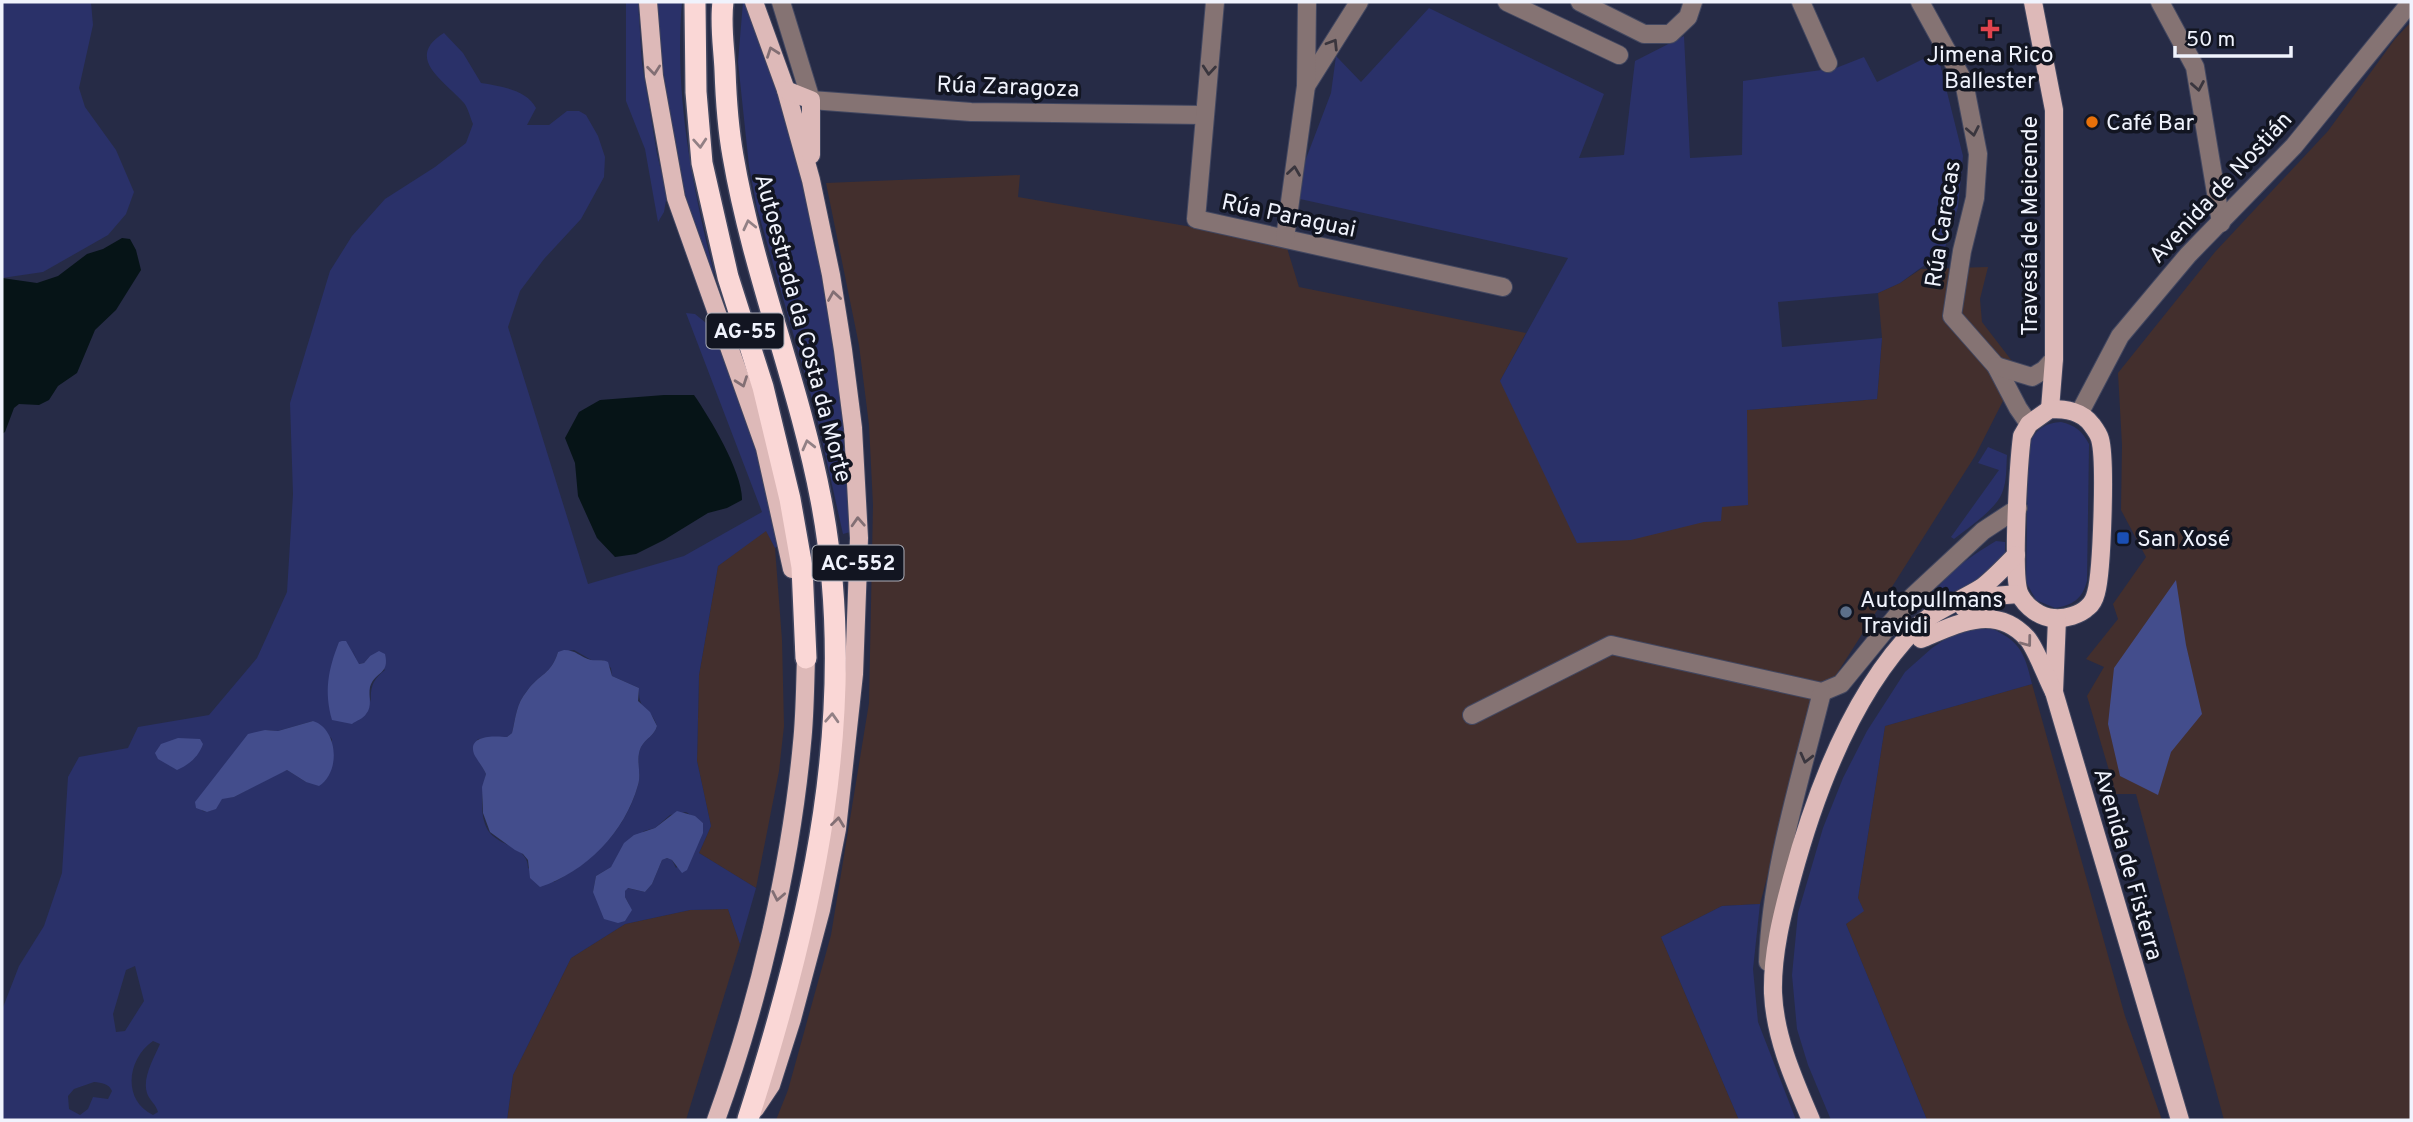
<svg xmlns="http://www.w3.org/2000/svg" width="2413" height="1122" viewBox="0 0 2413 1122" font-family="Overpass,sans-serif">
<rect width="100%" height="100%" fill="#262b46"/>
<!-- industrial -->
<g fill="#432f2d">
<polygon points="2411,22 2411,1120 2224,1120 2136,794 2116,794 2087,696 2104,667 2086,659 2118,619 2113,604 2146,557 2121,510 2122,445 2118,373 2215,252 2328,131 2395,39"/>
<polygon points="1020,175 1018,197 1186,226 1287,248 1299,287 1526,333 1500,381 1746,431 1747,410 1877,399 1882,338 1878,293 1900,283 1921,269 1988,267 1980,299 1982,322 2015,365 2023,368 2005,397 1975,456 1810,716 1760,904 1722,906 1661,937 1739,1120 776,1120 788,1090 831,935 869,703 873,505 869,425 859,345 826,183"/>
<polygon points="766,530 775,548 782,640 784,726 779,771 756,888 699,853 711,826 697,761 699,675 718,566"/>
<polygon points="2032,684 2125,1016 2162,1120 1927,1120 1846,924 1863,910 1858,898 1885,726"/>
<polygon points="728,909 740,944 686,1120 507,1120 513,1075 571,958 625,924 690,910"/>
</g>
<!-- green -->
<g fill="#2a3169" fill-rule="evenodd">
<polygon points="2,2 91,2 93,25 79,88 85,107 116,150 134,192 126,214 108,235 43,272 2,278"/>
<polygon points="626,2 638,2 642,63 657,154 667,195 664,212 658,222 645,149 626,101"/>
<path d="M655,2H682C674,93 692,185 714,273L710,274C697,239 684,204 676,167C665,113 659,57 655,2Z"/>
<path d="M743,2H748C768,59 788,116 802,174C830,292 847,411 850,532L843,534L816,413L757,208L749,166L738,62Z"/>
<polygon points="1429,8 1604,94 1579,158 1624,155 1635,61 1684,36 1690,158 1742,155 1743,81 1836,68 1864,57 1877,82 1937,52 1963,156 1958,207 1944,251 1900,283 1878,293 1778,302 1782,347 1882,338 1877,399 1747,410 1748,505 1722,507 1721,521 1704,522 1631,540 1577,543 1500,381 1568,258 1300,199 1304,164 1331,93 1336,56 1361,82"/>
<path d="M444,33L463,53L481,83C500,86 527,90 536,108L527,125H549L567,111H579L586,115L598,136L605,157L604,177L581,219L544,259L520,291L508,327L588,584L684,556L762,512L686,313L695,314L711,327L725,359L761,465L778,546L775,548L766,531L718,566L699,675L697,761L711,826L699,853L756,888L740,944L728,909L690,910L625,924L571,958L513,1075L507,1120H2V1010L19,966L44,926L62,873L68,777L79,757L128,748L138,727L209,715L257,658L287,592L293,494L290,403L330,271L352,236L385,199L435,167L466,143L473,124C470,117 468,108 464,103C446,82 403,58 444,33ZM352,648L358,664L364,663L370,656L385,670C373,679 370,687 371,702ZM574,650L593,661L603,660L611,668L612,676L639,688C638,713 650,705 657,726C654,736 646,738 641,747C635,760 642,773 638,785C626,829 594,861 554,882L528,868C528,847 502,847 490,833C478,818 482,790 486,774C480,761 469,752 478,739L507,737L512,733C516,717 516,704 527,691C540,673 551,675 558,652ZM313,721L332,739V763L306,782L287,770L279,773L234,797L222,798C217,807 213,813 202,811L265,730L278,731ZM686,812L703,823C703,843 691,856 676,868L672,860L667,858L662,860L652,884L645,892L627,888L625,891V897L629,904L593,892L596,876L611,867L644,831L655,828L670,815ZM135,966L144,1001L125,1031L116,1032L113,1014L126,970ZM153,1041L160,1044C154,1058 142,1078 147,1093C149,1100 156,1104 158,1112L153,1115C122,1100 127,1059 153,1041ZM94,1082C102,1083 108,1083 112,1091L108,1099L93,1097L88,1109L80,1115L69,1109L68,1096L74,1089Z"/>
<path d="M2061,422C2075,425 2082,431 2089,444L2087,581C2082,599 2073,605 2055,608L2036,600L2026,582L2028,447C2034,431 2043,423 2061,422Z"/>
<path d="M1988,447L2007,455C2006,468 2007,481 2002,493C1996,509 1968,528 1954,539L1951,537L1999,470L1978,463Z"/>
<path d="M1996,541L2005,542C2005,544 2005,552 2005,554C1997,573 1945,599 1927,610C1935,578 1970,557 1996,541Z"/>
<path d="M1986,626C2019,640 2024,650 2032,684L1885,726L1858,898L1864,911L1846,924L1927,1120H1831L1808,1065L1797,1029L1792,975L1798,913L1823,828L1843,778L1867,731L1905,672L1932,648L1953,634Z"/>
<polygon points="1760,904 1753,969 1758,1022 1796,1120 1739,1120 1661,937 1722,906"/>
</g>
<!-- forest -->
<g fill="#434d8c">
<polygon points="2176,580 2186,645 2202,714 2171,752 2158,795 2120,776 2108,724 2114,668"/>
<path d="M342,641H346L359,664L364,663L370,656L379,651L385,654C390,675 375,671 370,687C368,696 373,706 366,714C364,718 356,721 352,724L332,720C324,691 328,670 339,642Z"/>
<path d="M564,650C576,650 580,657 591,660C597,661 602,659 608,662L612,676L639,688L638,701L650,712L657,726C654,736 646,738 641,747C635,760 642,772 638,785C625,832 586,872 540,887L530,878L528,860L523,854L515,850L490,832L483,813L482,787L486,774C483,767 477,760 474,754C467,734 496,736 507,737L512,733C516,717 516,704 527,691C540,673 551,675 558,652Z"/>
<path d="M313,721C338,729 341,772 319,786L306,782L287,770L234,797L222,799L216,809L207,812L196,808L195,802L248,734L265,730L278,731Z"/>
<path d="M178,738L200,739L203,744C199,756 189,765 177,770L158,759L155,753L161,744Z"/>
<polygon points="677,811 695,816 703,823 703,833 687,870 682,873 672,860 667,858 662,860 652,884 645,892 628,888 625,891 625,897 632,910 625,921 618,923 604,919 593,892 596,876 611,867 624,843 634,835 655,828"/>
</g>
<!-- water -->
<g fill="#061417">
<polygon points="122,238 130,239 136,250 141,270 116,310 95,330 77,373 58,386 49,400 39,405 19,404 14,408 5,432 2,434 2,278 37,283 58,276 87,254 103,249"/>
<path d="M664,395H694C710,418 743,473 742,500L727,508L708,513L664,540L636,554L615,557L597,538L578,496L575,463L565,438L579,412L600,400Z"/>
</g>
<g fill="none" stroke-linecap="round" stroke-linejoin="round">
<defs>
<g id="minor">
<polyline points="781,2 811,100 971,112 1204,115"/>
<polyline points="1215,2 1196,219 1503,287"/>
<polyline points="1507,2 1619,55"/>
<polyline points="1580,2 1644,34 1670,34 1688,17 1693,2"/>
<polyline points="1801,2 1828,63"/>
<polyline points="1920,2 1964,82 1978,154 1975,198 1962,251 1952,316 1996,366 2018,408 2029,424"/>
<polyline points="2160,2 2195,67 2221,223"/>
<polyline points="1306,86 1359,2"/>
<polyline points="1285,238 1306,86 1307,2"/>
<polyline points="1996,366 2032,377 2044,370 2054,359"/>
<polyline points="2079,414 2120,336 2188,255 2294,146 2411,2"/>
<polyline points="1472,715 1611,645 1822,692 1841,684 1913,596 1983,531 2018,508"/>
<path d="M1768,962C1771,870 1800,781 1822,692"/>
</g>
<g id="major">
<polyline points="648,2 654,76 676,198 765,448 792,569"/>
<polyline points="754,2 786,90 811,180 831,275 843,350 853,428 859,538 854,674 837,829 821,910 792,1019 771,1085 755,1109"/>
<polyline points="2033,2 2054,110 2054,359 2050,409"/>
<polyline points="786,90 811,100 811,155"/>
<path d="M2050,409C2066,409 2082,411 2092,425C2095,429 2099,435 2100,439C2106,460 2102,572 2096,593C2095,597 2092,604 2088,607C2080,615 2065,619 2054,618C2041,618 2026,607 2020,595C2011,578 2019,460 2022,436L2029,424Z"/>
<polyline points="1964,608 1993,596 2019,594"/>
<polyline points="2057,619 2054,692 2180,1120"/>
<path d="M1921,639C1957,624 1995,603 2027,638C2036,648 2047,679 2054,692"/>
<path d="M716,1120C758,1005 791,865 802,743C805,715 805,686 806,658L804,645"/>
<path d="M1811,1120C1794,1080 1775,1038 1773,993C1772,954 1782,915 1792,878C1815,793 1853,691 1917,627C1935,610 1960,601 1981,588C1993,579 2005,566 2016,555"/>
</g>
<g id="highway">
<polyline points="695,2 696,92 702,163 728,277 763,387 790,499 802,567 806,658"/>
<path d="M723,2C720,24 724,48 725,70C726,99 728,128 733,156C753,273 799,384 821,500C861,710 812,920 748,1119"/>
</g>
</defs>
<!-- minor casing -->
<use href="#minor" stroke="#424760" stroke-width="20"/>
<!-- major casing -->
<use href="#major" stroke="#424760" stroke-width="20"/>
<!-- highway casing -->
<use href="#highway" stroke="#424760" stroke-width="24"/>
<!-- minor -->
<use href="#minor" stroke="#857373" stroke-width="18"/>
<!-- major -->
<use href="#major" stroke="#ddb9b8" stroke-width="18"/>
<!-- highway -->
<use href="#highway" stroke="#fad7d6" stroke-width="21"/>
</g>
<!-- one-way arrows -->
<defs><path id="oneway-chevron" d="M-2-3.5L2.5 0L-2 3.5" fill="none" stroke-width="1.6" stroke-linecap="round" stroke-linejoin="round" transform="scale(1.75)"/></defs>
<g stroke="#3a363e">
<use href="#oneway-chevron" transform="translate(1333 44) rotate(-58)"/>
<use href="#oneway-chevron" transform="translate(1209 70) rotate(95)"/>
<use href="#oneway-chevron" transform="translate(2198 86) rotate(80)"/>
<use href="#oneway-chevron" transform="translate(1973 131) rotate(79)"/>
<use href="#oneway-chevron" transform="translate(1294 171) rotate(-82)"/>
<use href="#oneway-chevron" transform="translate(1806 758) rotate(104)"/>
</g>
<g stroke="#826f74">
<use href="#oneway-chevron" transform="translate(772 52) rotate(-110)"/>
<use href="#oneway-chevron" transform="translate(654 70) rotate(84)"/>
<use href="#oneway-chevron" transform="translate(834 296) rotate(-99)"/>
<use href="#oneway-chevron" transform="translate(742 382) rotate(70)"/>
<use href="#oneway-chevron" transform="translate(858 522) rotate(-93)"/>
<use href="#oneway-chevron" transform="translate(2027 642) rotate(53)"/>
<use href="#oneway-chevron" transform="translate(838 822) rotate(-83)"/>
<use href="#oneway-chevron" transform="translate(778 896) rotate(101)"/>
</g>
<g stroke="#928085">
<use href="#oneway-chevron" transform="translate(700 143) rotate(86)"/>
<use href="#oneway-chevron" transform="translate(749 225) rotate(-103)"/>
<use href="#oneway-chevron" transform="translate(808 445) rotate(-104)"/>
<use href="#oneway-chevron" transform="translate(832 718) rotate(-87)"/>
</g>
<!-- markers -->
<path fill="#e0444e" stroke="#121521" stroke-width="2.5" d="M1986.5 18.5h7v7h7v7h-7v7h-7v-7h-7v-7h7z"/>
<circle fill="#e8710a" stroke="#121521" stroke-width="2.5" cx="2092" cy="122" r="7"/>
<rect fill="#1a4fb4" stroke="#121521" stroke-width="2.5" x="2116" y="531" width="14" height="14" rx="3.5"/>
<circle fill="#5c6f8a" stroke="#121521" stroke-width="2.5" cx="1846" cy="612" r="7"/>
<g text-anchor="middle" stroke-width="7" stroke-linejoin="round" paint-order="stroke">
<!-- shield labels -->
<g fill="#121521" stroke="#adb0bb" stroke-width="2">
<rect x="706.5" y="313.5" width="77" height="35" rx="5"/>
<rect x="812.5" y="545.5" width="91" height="35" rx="5"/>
</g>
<g font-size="21" font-weight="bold" fill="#f0f3fd">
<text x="745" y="338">AG-55</text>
<text x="858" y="570">AC-552</text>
</g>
<!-- poi labels -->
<g font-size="23" fill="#f0f3fd" stroke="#121521" text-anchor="start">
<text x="1990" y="62" text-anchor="middle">Jimena Rico<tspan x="1990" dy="26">Ballester</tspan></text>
<text x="2106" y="130">Café Bar</text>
<text x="2137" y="546">San Xosé</text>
<text x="1860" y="607">Autopullmans<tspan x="1860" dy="26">Travidi</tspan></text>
</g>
<!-- street labels -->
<g font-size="23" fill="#f0f3fd" stroke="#121521">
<text transform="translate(1008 86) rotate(2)" y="8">Rúa Zaragoza</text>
<text transform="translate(2220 187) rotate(-47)" y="8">Avenida de Nostián</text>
<text transform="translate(1289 215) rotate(12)" y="8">Rúa Paraguai</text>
<text transform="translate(1942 224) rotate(-81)" y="8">Rúa Caracas</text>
<text transform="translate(2029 226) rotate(-90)" y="8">Travesía de Meicende</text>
<text transform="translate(804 328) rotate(75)" y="8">Autoestrada da Costa da Morte</text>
<text transform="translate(2129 864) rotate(74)" y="8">Avenida de Fisterra</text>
</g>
</g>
<!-- border -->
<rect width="2413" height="1122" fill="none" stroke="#f0f3fd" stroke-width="7"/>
<!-- scale -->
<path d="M2175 46v10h116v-10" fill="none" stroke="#f0f3fd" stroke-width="3.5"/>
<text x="2186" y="46" font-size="21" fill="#f0f3fd" stroke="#121521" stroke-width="5" paint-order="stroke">50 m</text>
</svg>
